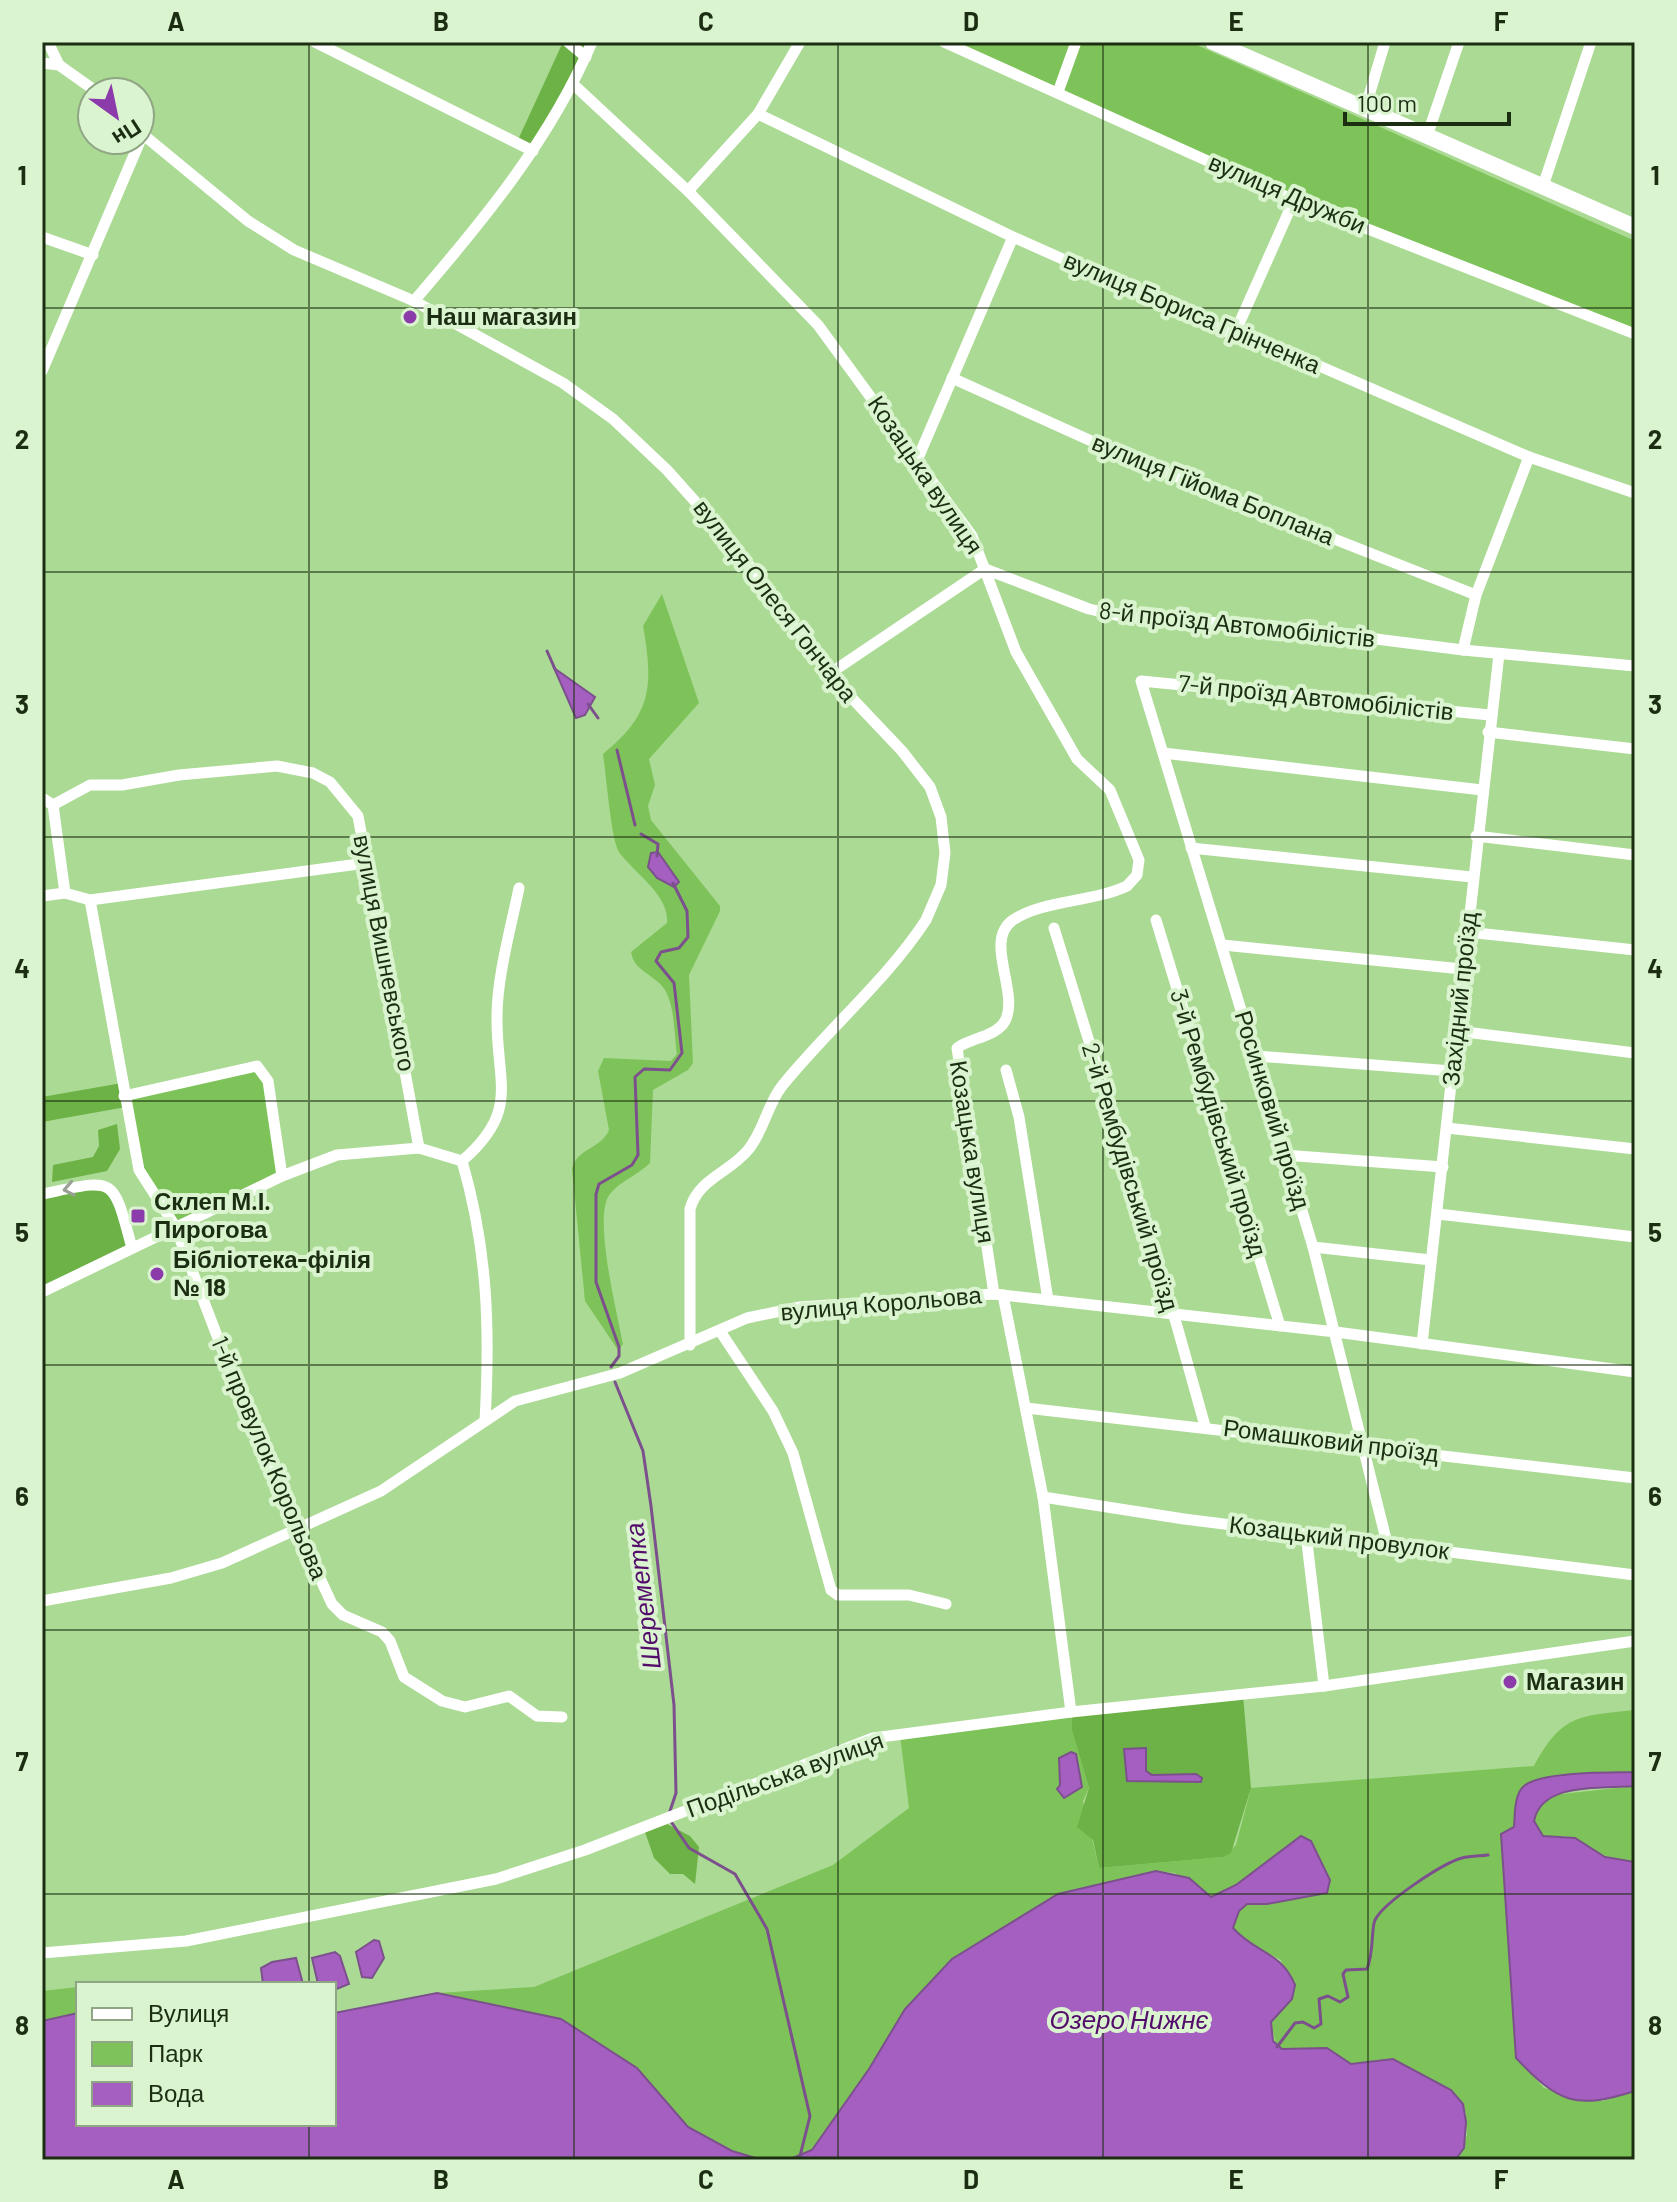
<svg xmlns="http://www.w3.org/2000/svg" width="1677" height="2202" viewBox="0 0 1677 2202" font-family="Barlow,sans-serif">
<rect width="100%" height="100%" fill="#abda94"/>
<!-- green -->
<g fill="#7ec359">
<polygon points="947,42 1190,42 1635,241 1635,334 1294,200"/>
<path d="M662,594L699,703L649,759L655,785L648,806L651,820L720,906V911L689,975L693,1063L688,1070L653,1090L650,1163C638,1175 620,1181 610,1194C592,1215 618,1316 623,1344L618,1350L585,1301L572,1169C576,1149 602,1148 609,1130L598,1071L604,1058L671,1061L677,1054C674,1035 675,1007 665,990C655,974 634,972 631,952L667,923C670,895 633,872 619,852C611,840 606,773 603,754C651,715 654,688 643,626Z"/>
<polygon points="261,1068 282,1176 175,1226 139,1170 124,1096"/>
<path d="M1635,1710V1772L1546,1778L1527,1784L1514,1827L1509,1832L1516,2058L1544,2088L1603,2101L1635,2091V2160H1454L1461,2154L1467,2135L1466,2122V2113L1451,2090L1393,2059L1351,2064L1327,2048L1282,2049L1276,2045L1271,2023L1292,1999L1281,1960L1245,1941L1175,1873L1156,1871L1058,1894L905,2009L869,2069L812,2150L788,2160H762L732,2151L688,2127L637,2068L437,1993L534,1987L833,1865L909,1808L900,1735L1071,1712L1072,1731L1089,1788L1083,1801L1099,1868L1223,1857L1236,1845L1251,1788L1534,1766C1562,1714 1579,1716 1635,1710Z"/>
<polygon points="1635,1786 1635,1862 1616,1861 1564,1836 1543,1836 1534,1825 1536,1813 1552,1795"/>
<polygon points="78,1987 78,2013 42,2021 42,1991"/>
</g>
<!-- forest -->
<g fill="#6db246">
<polygon points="563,42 592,42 533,151 517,142"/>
<polygon points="122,1083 126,1107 42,1122 42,1097"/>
<polygon points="117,1124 120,1149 107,1171 52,1182 53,1165 93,1157 99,1146 98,1130"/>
<polygon points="108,1185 132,1248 42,1291 42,1194"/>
<polygon points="1243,1695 1251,1788 1231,1853 1223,1857 1099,1868 1093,1840 1077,1827 1089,1788 1072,1731 1071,1712"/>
<polygon points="667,1824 690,1836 699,1847 695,1884 683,1874 670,1874 654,1858 645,1832"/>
</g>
<!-- water -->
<g fill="#a55fc0" stroke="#7c508c" stroke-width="2">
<polygon points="554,668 595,697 585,715 576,718"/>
<polygon points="658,852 679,882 674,887 657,878 648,867 651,853"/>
<polygon points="1146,1748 1146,1771 1152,1775 1196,1774 1202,1778 1201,1782 1127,1781 1124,1749"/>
<polygon points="1071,1752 1076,1754 1082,1787 1064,1798 1057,1789 1060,1785 1059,1758"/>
<path d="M1635,1772V1786C1603,1789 1542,1781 1534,1821L1543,1836L1575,1838L1605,1857L1635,1862V2091C1575,2110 1559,2103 1516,2058L1501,1834L1514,1827C1515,1815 1514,1794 1524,1786C1542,1771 1610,1773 1635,1772Z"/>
<path d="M1301,1836L1311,1841L1330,1880L1327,1893L1267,1904H1247L1239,1911L1233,1928C1255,1953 1281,1951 1295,1985L1292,1999L1271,2022L1273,2041L1282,2049L1327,2048L1351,2064L1393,2059L1451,2090L1463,2104L1466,2122L1464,2148L1456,2159L788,2160L812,2150L869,2069L905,2009L952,1959L1058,1894L1156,1871L1189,1878L1211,1897L1236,1885Z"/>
<polygon points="374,1940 379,1941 384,1958 372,1978 362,1977 356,1952"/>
<polygon points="335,1952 340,1956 349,1984 334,1990 334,1984 318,1984 312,1958"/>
<polygon points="296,1958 303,1984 263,1984 261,1968 272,1962"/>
<polygon points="437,1993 561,2019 637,2068 688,2127 732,2151 762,2160 42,2160 42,2021 78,2013 78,2124 334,2124 334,2013"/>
</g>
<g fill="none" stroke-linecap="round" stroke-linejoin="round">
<!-- stream -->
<g stroke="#7c508c" stroke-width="3">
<polyline points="547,651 555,669"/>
<polyline points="588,704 598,718"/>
<polyline points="617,750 635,825"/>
<polyline points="641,834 658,844 657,856"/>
<polyline points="611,1367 619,1356 619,1347 596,1282 596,1194 599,1184 632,1165 638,1155 635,1077 644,1069 670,1070 682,1053 674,983 656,961 661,952 679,948 688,937 687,911 673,883"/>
<polyline points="615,1382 643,1451 651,1506 674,1705 676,1793 670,1811"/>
<polyline points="672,1823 689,1848 735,1874 767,1929 810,2116 799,2160"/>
<path d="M1277,2047L1295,2023L1303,2022L1314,2028L1321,2024L1319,1999L1328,1996L1340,2002L1348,1997L1343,1974L1346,1970L1367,1969C1374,1952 1371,1929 1375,1920C1384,1902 1443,1863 1462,1858C1470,1856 1480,1856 1488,1855"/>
</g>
<!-- street -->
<g stroke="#fff" stroke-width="11">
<polyline points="48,42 59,65"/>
<polyline points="315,42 533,151"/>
<polyline points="568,42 586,57"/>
<polyline points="944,42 1294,200 1635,334"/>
<polyline points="42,63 59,65 97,92"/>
<path d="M573,84L688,191L818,325L972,536L1016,652L1077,759L1110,790L1139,860L1137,875L1127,886C1094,902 1042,900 1013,920C983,941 1020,992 1005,1021C996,1037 970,1038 957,1048L994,1294"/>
<polyline points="1058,92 1076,42"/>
<polyline points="1365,109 1385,42"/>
<polyline points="758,114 1013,237 1234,335 1317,365 1529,457 1635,493"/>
<path d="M140,132L248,221L294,250L414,301L563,383L613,419L667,470L735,546L829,674L902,751L930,787L941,817L945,853L941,885L926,920C886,981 828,1029 782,1086C767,1105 764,1131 748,1150C729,1173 698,1179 690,1209V1345"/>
<polyline points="1427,136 1459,42"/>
<polyline points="1543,186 1591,42"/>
<polyline points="688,191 758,114 800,42"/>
<polyline points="42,237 93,255"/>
<path d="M414,301C483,221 550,140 592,42"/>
<polyline points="1234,335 1294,200"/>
<polyline points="42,371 143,134"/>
<polyline points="952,378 1129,458 1476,595"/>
<polyline points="918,458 1013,237"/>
<polyline points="1463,650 1476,595 1529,457"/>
<polyline points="829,674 985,569 1089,609 1124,617 1273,626 1463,650 1635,666"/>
<polyline points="1488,732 1635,749"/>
<polyline points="1163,753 1482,790"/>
<polyline points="42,798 53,805"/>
<polyline points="1476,836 1635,855"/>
<polyline points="1191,848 1472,877"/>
<polyline points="65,893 90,900 366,863"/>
<polyline points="42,896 65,893 53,805 90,785 122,785 179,775 277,766 313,773 330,782 358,816 419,1148"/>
<polyline points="90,900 139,1170 175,1226 263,1456 332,1604 343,1615 382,1632 390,1641 404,1677 442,1701 465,1707 509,1696 537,1716 562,1717"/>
<polyline points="1156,920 1280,1326"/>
<polyline points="1054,928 1177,1326 1205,1426"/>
<polyline points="1467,932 1635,950"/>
<polyline points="1223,945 1462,969"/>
<polyline points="1457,1031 1635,1053"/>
<polyline points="1256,1056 1452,1071"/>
<polyline points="1006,1070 1019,1117 1048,1300"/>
<polyline points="124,1096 257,1066 268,1081 282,1176"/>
<polyline points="1447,1128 1635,1149"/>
<polyline points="1284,1155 1443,1167"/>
<path d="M42,1194C116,1179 112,1174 132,1248"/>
<polyline points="1438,1214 1635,1237"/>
<polyline points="1313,1247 1431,1260"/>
<polyline points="42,1292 282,1176 337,1155 419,1148 462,1161"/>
<polyline points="1003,1295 1043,1497 1071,1712"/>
<polyline points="720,1331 773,1411 793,1453 831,1590 838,1595 909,1595 946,1604"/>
<polyline points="1422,1344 1499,654"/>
<polyline points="1026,1408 1635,1478"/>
<path d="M485,1421C490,1329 488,1250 462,1161C521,1110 496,1083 497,1016C497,977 511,927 519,888"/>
<polyline points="1043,1497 1184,1519 1635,1575"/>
<polyline points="1306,1534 1324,1686"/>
<polyline points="1387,1543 1313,1247 1141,681 1490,715"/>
<polyline points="42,1601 171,1578 222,1563 381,1491 515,1401 620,1373 747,1318 800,1307 994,1294 1336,1332 1635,1372"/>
<polyline points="42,1953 186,1941 496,1879 585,1850 873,1738 1071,1712 1324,1686 1635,1641"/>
</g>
<!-- secondary -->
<polyline stroke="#fff" stroke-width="16" points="1213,42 1635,227"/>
</g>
<!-- one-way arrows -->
<defs><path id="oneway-chevron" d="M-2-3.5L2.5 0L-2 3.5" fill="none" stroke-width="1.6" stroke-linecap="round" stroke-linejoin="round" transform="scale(2)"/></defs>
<use stroke="#99a194" href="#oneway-chevron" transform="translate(69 1189) rotate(169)"/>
<!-- grid -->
<path fill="none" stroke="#1c2e12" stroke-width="2" stroke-opacity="0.55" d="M309,42V1984M574,42V2160M838,42V2160M1103,42V2160M1368,42V2160M42,308H1635M42,572H1635M42,837H1635M42,1101H1635M42,1365H1635M42,1630H1635M42,1894H1635M309,2124V2160"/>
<!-- markers -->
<g fill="#8c3baa" stroke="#dbf4d0" stroke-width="3">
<circle cx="410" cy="317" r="8"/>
<rect x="130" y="1208" width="16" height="16" rx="4"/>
<circle cx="157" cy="1274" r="8"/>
<circle cx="1510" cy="1682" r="8"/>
</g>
<g text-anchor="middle" stroke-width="8" stroke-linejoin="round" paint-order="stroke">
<!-- street labels -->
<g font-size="24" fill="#1c2e12" stroke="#dbf4d0">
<text transform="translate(1287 194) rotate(23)" y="8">вулиця Дружби</text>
<text transform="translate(1192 313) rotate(23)" y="8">вулиця Бориса Грінченка</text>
<text transform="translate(925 475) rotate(56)" y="8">Козацька вулиця</text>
<text transform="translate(1213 490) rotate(22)" y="8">вулиця Гійома Боплана</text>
<text transform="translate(775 601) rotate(52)" y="8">вулиця Олеся Гончара</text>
<text transform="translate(1237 625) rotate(6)" y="8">8-й проїзд Автомобілістів</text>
<text transform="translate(1316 698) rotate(6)" y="8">7-й проїзд Автомобілістів</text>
<text transform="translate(384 953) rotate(79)" y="8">вулиця Вишневського</text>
<text transform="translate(1460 999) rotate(-84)" y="8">Західний проїзд</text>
<text transform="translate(1272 1110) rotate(73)" y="8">Росинковий проїзд</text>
<text transform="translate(1218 1123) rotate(73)" y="8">3-й Рембудівський проїзд</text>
<text transform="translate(972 1152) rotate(81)" y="8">Козацька вулиця</text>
<text transform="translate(1130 1177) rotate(73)" y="8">2-й Рембудівський проїзд</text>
<text transform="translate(881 1304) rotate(-5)" y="8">вулиця Корольова</text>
<text transform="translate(1331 1441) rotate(7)" y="8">Ромашковий проїзд</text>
<text transform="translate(269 1458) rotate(67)" y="8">1-й провулок Корольова</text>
<text transform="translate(1339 1538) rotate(7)" y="8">Козацький провулок</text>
<text transform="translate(785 1775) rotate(-20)" y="8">Подільська вулиця</text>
</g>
<!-- poi labels -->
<g font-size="24" font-weight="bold" fill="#1c2e12" stroke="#dbf4d0" text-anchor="start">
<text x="426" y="325">Наш магазин</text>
<text x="154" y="1210">Склеп М.І.<tspan x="154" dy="28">Пирогова</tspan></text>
<text x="173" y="1268">Бібліотека-філія<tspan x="173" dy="28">№ 18</tspan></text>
<text x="1526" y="1690">Магазин</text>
</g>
<!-- water labels -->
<g font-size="26" font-style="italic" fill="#530d6a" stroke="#dbf4d0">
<text transform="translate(643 1596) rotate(-97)" y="9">Шереметка</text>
<text x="1129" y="2029">Озеро Нижнє</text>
</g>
</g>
<!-- border -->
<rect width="1677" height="2202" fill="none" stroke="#dbf4d0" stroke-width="88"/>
<!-- legend -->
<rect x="76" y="1982" width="260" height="144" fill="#dbf4d0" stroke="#8fa584" stroke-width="2"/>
<rect x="92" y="2008" width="40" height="12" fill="#ffffff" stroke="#8fa584" stroke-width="2"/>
<text x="148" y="2022" font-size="24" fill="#1c2e12">Вулиця</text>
<rect x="92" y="2042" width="40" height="24" fill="#7ec359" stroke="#8fa584" stroke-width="2"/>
<text x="148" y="2062" font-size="24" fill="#1c2e12">Парк</text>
<rect x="92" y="2082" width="40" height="24" fill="#a55fc0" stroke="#8fa584" stroke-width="2"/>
<text x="148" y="2102" font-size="24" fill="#1c2e12">Вода</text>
<!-- north arrow -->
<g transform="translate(116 116) rotate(147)"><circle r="38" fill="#dbf4d0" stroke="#8fa584" stroke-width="2"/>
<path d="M0-6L14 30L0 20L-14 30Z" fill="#8c3baa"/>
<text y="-12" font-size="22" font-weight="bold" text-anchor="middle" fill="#1c2e12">Пн</text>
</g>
<!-- scale -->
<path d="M1345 112v12h164v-12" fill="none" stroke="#1c2e12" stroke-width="4"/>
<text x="1357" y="112" font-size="24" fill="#1c2e12" stroke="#dbf4d0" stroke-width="6" paint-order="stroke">100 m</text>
<rect x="44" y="44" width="1589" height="2114" fill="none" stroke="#1c2e12" stroke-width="3"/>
<g font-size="26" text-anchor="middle" font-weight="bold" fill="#1c2e12">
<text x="176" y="31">A</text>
<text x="441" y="31">B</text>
<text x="706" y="31">C</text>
<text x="971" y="31">D</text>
<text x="1236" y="31">E</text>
<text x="1501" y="31">F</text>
<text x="22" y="185">1</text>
<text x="1655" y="185">1</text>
<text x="22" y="449">2</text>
<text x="1655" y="449">2</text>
<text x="22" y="714">3</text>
<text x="1655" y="714">3</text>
<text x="22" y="978">4</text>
<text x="1655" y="978">4</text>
<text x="22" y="1242">5</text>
<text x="1655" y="1242">5</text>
<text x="22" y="1506">6</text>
<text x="1655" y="1506">6</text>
<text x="22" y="1771">7</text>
<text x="1655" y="1771">7</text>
<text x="22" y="2035">8</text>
<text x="1655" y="2035">8</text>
<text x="176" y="2189">A</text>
<text x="441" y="2189">B</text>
<text x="706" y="2189">C</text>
<text x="971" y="2189">D</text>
<text x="1236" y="2189">E</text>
<text x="1501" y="2189">F</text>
</g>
</svg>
